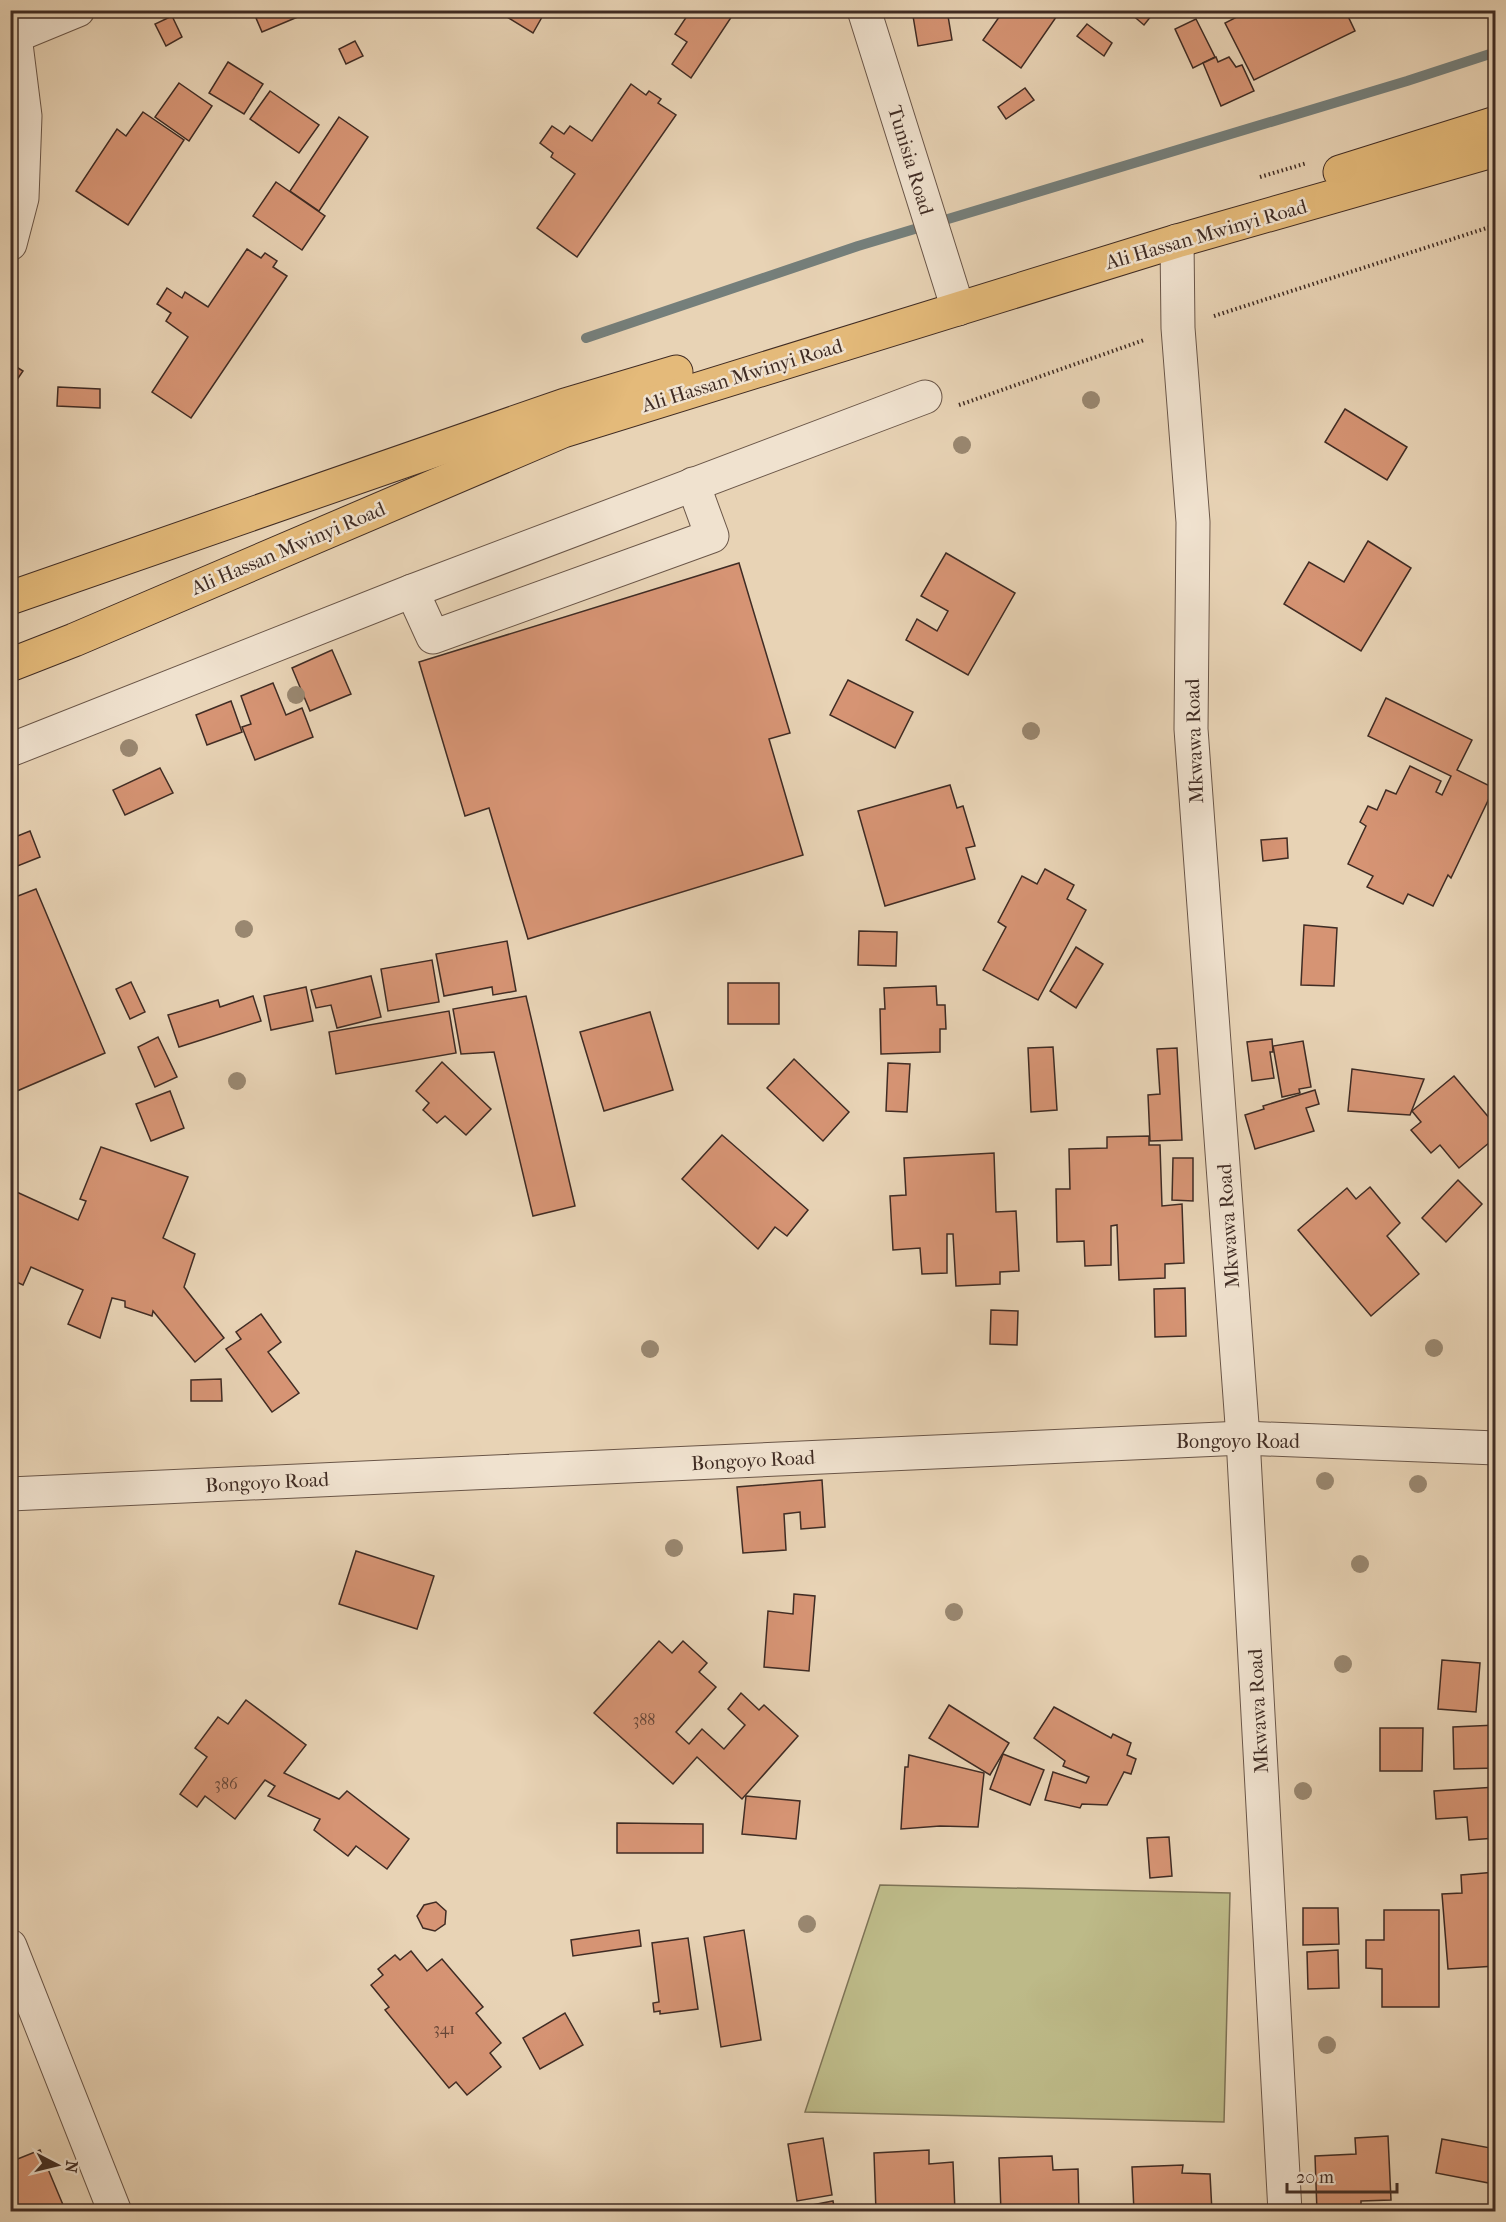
<svg xmlns="http://www.w3.org/2000/svg" width="1506" height="2222" viewBox="0 0 1506 2222" font-family="'IM FELL French Canon',serif">
<rect width="100%" height="100%" fill="#e8d3b5"/>
<filter id="stains"><feTurbulence type="fractalNoise" baseFrequency=".00333" numOctaves="4"/><feColorMatrix values="0 0 0 0 .2 0 0 0 0 .09 0 0 0 0 .02 0 0 0 .5 -.17"/></filter>
<radialGradient id="worn" r=".72"><stop offset=".6" stop-color="#630" stop-opacity="0"/><stop offset="1" stop-color="#630" stop-opacity=".3"/></radialGradient>
<!-- green -->
<polygon fill="#bdba88" stroke="#7e7356" stroke-width="1.5" points="880,1885 1230,1893 1224,2122 805,2112"/>
<g fill="none" stroke-linecap="round" stroke-linejoin="round">
<!-- stream -->
<polyline stroke="#757f7b" stroke-width="10" points="586,338 858,246 1407,81 1496,52"/>
</g>
<!-- building -->
<g fill="#d69474" stroke="#402c24" stroke-width="1.5">
<polygon points="260,10 298,10 300,16 262,32 256,18 262,15"/>
<polygon points="511,10 546,10 533,33 507,17"/>
<polygon points="691,10 736,10 691,78 672,64 687,42 675,34"/>
<polygon points="912,10 947,10 952,40 918,46"/>
<polygon points="1004,10 1061,10 1021,68 983,40"/>
<polygon points="1134,10 1156,10 1144,25 1131,14"/>
<polygon points="1234,10 1345,10 1355,31 1254,80 1225,23 1237,17"/>
<polygon points="172,16 182,37 166,46 155,24"/>
<polygon points="1196,19 1215,57 1193,68 1175,29"/>
<polygon points="1087,24 1112,43 1104,56 1077,36"/>
<polygon points="355,41 363,56 346,64 339,49"/>
<polygon points="1216,57 1218,62 1229,57 1236,67 1242,65 1254,91 1221,106 1203,63"/>
<polygon points="228,62 263,84 244,114 209,93"/>
<polygon points="179,83 212,106 189,141 155,117"/>
<polygon points="631,84 646,95 649,91 661,99 658,103 676,115 577,257 537,228 575,174 551,157 553,153 540,143 552,126 564,134 570,126 592,141"/>
<polygon points="1025,88 1034,100 1006,119 998,107"/>
<polygon points="270,91 319,125 299,153 250,119"/>
<polygon points="143,112 184,140 128,225 76,191 117,129 126,136"/>
<polygon points="339,117 368,137 319,211 290,191"/>
<polygon points="276,182 325,216 302,250 253,216"/>
<polygon points="247,249 261,258 265,253 277,261 273,267 287,276 191,418 152,392 188,337 166,321 171,313 157,304 167,288 182,298 185,292 208,307"/>
<polygon points="10,363 23,371 10,390"/>
<polygon points="58,387 100,389 100,408 57,406"/>
<polygon points="1345,409 1407,447 1387,480 1325,442"/>
<polygon points="1368,541 1411,568 1361,651 1284,604 1309,562 1344,582"/>
<polygon points="946,553 1015,593 968,675 906,640 917,619 937,631 948,611 921,596"/>
<polygon points="739,563 790,733 769,739 803,855 528,939 489,808 465,816 419,662"/>
<polygon points="332,650 351,694 310,711 292,668"/>
<polygon points="848,680 913,712 895,748 830,715"/>
<polygon points="273,683 286,715 302,708 313,737 255,760 242,727 251,724 241,696"/>
<polygon points="1386,698 1472,740 1457,770 1494,788 1451,878 1448,875 1433,906 1408,894 1403,904 1367,887 1373,876 1348,864 1366,826 1360,822 1368,806 1377,810 1386,790 1396,794 1410,766 1441,781 1436,792 1442,795 1451,776 1368,736"/>
<polygon points="231,701 242,732 207,745 196,715"/>
<polygon points="160,768 173,793 125,815 113,790"/>
<polygon points="950,785 957,808 963,806 975,846 966,848 975,879 885,906 858,811"/>
<polygon points="30,831 40,857 10,869 10,839"/>
<polygon points="1287,838 1288,858 1263,861 1261,840"/>
<polygon points="1045,869 1074,885 1067,899 1086,910 1038,1000 983,970 1006,927 998,922 1022,876 1037,884"/>
<polygon points="36,889 105,1053 10,1094 10,899"/>
<polygon points="1304,925 1337,928 1334,986 1301,985"/>
<polygon points="859,931 897,932 896,966 858,965"/>
<polygon points="507,941 516,991 493,995 492,987 444,996 436,954"/>
<polygon points="1076,947 1103,964 1076,1008 1050,991"/>
<polygon points="432,960 439,1002 388,1011 381,969"/>
<polygon points="371,976 381,1017 337,1028 331,1005 316,1008 311,990"/>
<polygon points="131,982 145,1012 130,1019 116,989"/>
<rect x="728" y="983" width="51" height="41"/>
<polygon points="936,986 937,1005 945,1005 946,1029 940,1029 940,1052 881,1054 880,1009 885,1009 884,988"/>
<polygon points="306,987 313,1021 271,1030 264,996"/>
<polygon points="253,996 261,1021 179,1047 168,1015 218,1000 220,1007"/>
<polygon points="526,996 575,1206 533,1216 494,1052 461,1054 453,1009"/>
<polygon points="449,1011 456,1053 336,1074 329,1032"/>
<polygon points="650,1012 673,1090 604,1111 580,1032"/>
<polygon points="158,1037 177,1077 155,1087 138,1047"/>
<polygon points="1272,1039 1273,1052 1270,1052 1274,1078 1252,1081 1247,1042"/>
<polygon points="1303,1041 1311,1087 1299,1089 1300,1093 1282,1097 1273,1046"/>
<polygon points="1053,1047 1057,1110 1031,1112 1028,1048"/>
<polygon points="1177,1048 1182,1140 1150,1141 1148,1095 1160,1094 1157,1049"/>
<polygon points="794,1059 849,1112 823,1141 767,1088"/>
<polygon points="442,1062 491,1109 466,1135 445,1116 437,1123 423,1110 429,1103 416,1091"/>
<polygon points="888,1063 910,1064 907,1112 886,1111"/>
<polygon points="1352,1069 1424,1079 1410,1115 1348,1111"/>
<polygon points="1454,1076 1496,1126 1496,1137 1459,1168 1440,1145 1431,1153 1411,1130 1421,1122 1412,1111"/>
<polygon points="1315,1090 1319,1104 1306,1108 1314,1131 1255,1149 1245,1115 1264,1109 1263,1106"/>
<polygon points="170,1091 184,1128 151,1141 136,1104"/>
<polygon points="722,1135 808,1210 787,1236 775,1227 758,1249 682,1179"/>
<polygon points="1149,1136 1149,1145 1160,1145 1162,1206 1182,1204 1184,1263 1165,1264 1165,1278 1119,1280 1117,1225 1111,1226 1111,1265 1085,1266 1084,1241 1057,1242 1056,1189 1070,1189 1069,1149 1107,1148 1107,1137"/>
<polygon points="101,1147 188,1177 163,1238 195,1254 184,1287 224,1338 195,1362 153,1311 152,1316 125,1307 125,1301 112,1298 100,1338 68,1324 83,1290 31,1267 23,1285 10,1279 10,1189 78,1220 86,1201 80,1199"/>
<polygon points="994,1153 996,1212 1016,1211 1019,1271 1000,1272 1000,1284 956,1286 953,1234 947,1234 947,1273 922,1274 920,1248 893,1250 890,1196 906,1195 904,1158"/>
<polygon points="1173,1158 1193,1158 1193,1201 1172,1200"/>
<polygon points="1458,1180 1482,1204 1446,1242 1422,1218"/>
<polygon points="1370,1187 1400,1223 1387,1236 1419,1274 1371,1316 1298,1230 1347,1188 1356,1199"/>
<polygon points="1185,1288 1186,1336 1155,1337 1154,1289"/>
<polygon points="991,1310 1018,1311 1017,1345 990,1344"/>
<polygon points="261,1314 281,1342 268,1352 299,1393 272,1412 226,1349 241,1339 236,1332"/>
<polygon points="221,1379 222,1401 191,1401 191,1380"/>
<polygon points="822,1480 825,1527 801,1529 800,1512 784,1514 786,1550 743,1553 737,1487"/>
<polygon points="356,1551 434,1576 417,1629 339,1604"/>
<polygon points="794,1594 815,1596 809,1671 764,1667 768,1611 793,1614"/>
<polygon points="659,1641 672,1653 683,1641 707,1663 699,1672 716,1687 676,1732 689,1744 702,1729 724,1749 745,1725 728,1709 741,1693 759,1710 764,1705 798,1736 742,1799 697,1757 673,1784 594,1713"/>
<polygon points="1442,1660 1480,1663 1476,1712 1438,1709"/>
<polygon points="246,1700 306,1745 284,1773 339,1799 347,1791 409,1839 387,1869 356,1846 348,1856 314,1830 320,1819 268,1796 275,1786 265,1780 235,1819 205,1796 197,1807 180,1794 207,1757 195,1748 218,1717 228,1724"/>
<polygon points="949,1705 1009,1743 990,1775 929,1738"/>
<polygon points="1054,1707 1111,1738 1113,1734 1131,1743 1127,1755 1136,1759 1131,1774 1124,1772 1107,1805 1082,1804 1080,1808 1045,1800 1053,1772 1086,1783 1089,1777 1063,1766 1065,1761 1034,1738"/>
<polygon points="1496,1725 1496,1768 1454,1769 1453,1727"/>
<polygon points="1380,1728 1423,1728 1422,1771 1380,1771"/>
<polygon points="1003,1754 1044,1770 1030,1805 990,1789"/>
<polygon points="909,1755 984,1773 978,1827 940,1826 901,1829 905,1767 908,1767"/>
<polygon points="1496,1787 1496,1838 1469,1840 1467,1817 1436,1819 1434,1791"/>
<polygon points="746,1796 800,1801 796,1839 742,1834"/>
<polygon points="617,1823 703,1824 703,1853 617,1853"/>
<polygon points="1169,1837 1172,1876 1150,1878 1147,1838"/>
<polygon points="1496,1872 1496,1966 1448,1969 1442,1894 1462,1893 1461,1875"/>
<polygon points="436,1902 446,1911 445,1924 435,1931 423,1928 417,1916 424,1905"/>
<polygon points="1303,1908 1338,1908 1339,1944 1303,1945"/>
<polygon points="1384,1910 1439,1910 1439,2007 1382,2007 1382,1969 1366,1968 1366,1940 1384,1940"/>
<polygon points="639,1930 641,1946 573,1956 571,1940"/>
<polygon points="744,1930 761,2040 721,2047 704,1937"/>
<polygon points="688,1938 698,2009 660,2014 660,2011 654,2012 653,2003 659,2002 652,1943"/>
<polygon points="1338,1950 1339,1988 1308,1989 1307,1952"/>
<polygon points="411,1951 427,1971 442,1959 483,2007 476,2013 501,2043 490,2053 501,2067 467,2095 456,2082 449,2088 385,2010 389,2007 371,1985 383,1975 378,1969 395,1955 400,1960"/>
<polygon points="565,2013 583,2045 540,2069 523,2038"/>
<polygon points="1388,2136 1391,2200 1361,2201 1361,2206 1344,2207 1344,2212 1317,2212 1315,2156 1356,2154 1355,2138"/>
<polygon points="823,2138 832,2195 797,2201 788,2144"/>
<polygon points="1442,2139 1496,2149 1494,2184 1436,2173"/>
<polygon points="40,2150 66,2212 10,2212 10,2162"/>
<polygon points="929,2150 929,2164 953,2162 955,2212 876,2212 874,2153"/>
<polygon points="1052,2156 1053,2170 1078,2169 1079,2212 1001,2212 999,2158"/>
<polygon points="1183,2165 1182,2173 1210,2174 1212,2212 1134,2212 1132,2167"/>
<polygon points="833,2201 835,2212 797,2212 796,2208"/>
</g>
<g fill="none" stroke-linecap="round" stroke-linejoin="round">
<defs>
<g id="minor">
<polyline points="864,10 958,309"/>
<polyline points="10,38 78,10"/>
<polyline points="1177,241 1178,328 1193,522 1191,729 1243,1438 1285,2212"/>
<polyline points="10,244 22,198 25,116 15,36"/>
<polyline points="412,591 433,637 712,536 693,484"/>
<polyline points="10,750 412,591 925,397"/>
<polyline points="10,1494 1243,1438 1496,1448"/>
<polyline points="10,1946 115,2212"/>
</g>
<g id="highway">
<polyline points="1340,172 1496,123"/>
<polyline points="10,598 565,405 676,372"/>
<polyline points="10,665 74,640 563,431 1177,241 1496,150"/>
</g>
</defs>
<!-- minor casing -->
<use href="#minor" stroke="#6a5648" stroke-width="35"/>
<!-- highway casing -->
<use href="#highway" stroke="#402c24" stroke-width="35"/>
<!-- path -->
<g stroke="#402c24" stroke-width="4" stroke-dasharray="1.5 3" stroke-linecap="butt">
<polyline points="1260,177 1307,163"/>
<polyline points="1214,316 1496,225"/>
<polyline points="959,405 1144,340"/>
</g>
<!-- minor -->
<use href="#minor" stroke="#f0e2cf" stroke-width="33"/>
<!-- highway -->
<use href="#highway" stroke="#e4ba7a" stroke-width="33"/>
</g>
<!-- trees -->
<g fill="#998770">
<circle cx="1091" cy="400" r="9"/>
<circle cx="962" cy="445" r="9"/>
<circle cx="296" cy="695" r="9"/>
<circle cx="1031" cy="731" r="9"/>
<circle cx="129" cy="748" r="9"/>
<circle cx="244" cy="929" r="9"/>
<circle cx="237" cy="1081" r="9"/>
<circle cx="1434" cy="1348" r="9"/>
<circle cx="650" cy="1349" r="9"/>
<circle cx="1325" cy="1481" r="9"/>
<circle cx="1418" cy="1484" r="9"/>
<circle cx="674" cy="1548" r="9"/>
<circle cx="1360" cy="1564" r="9"/>
<circle cx="954" cy="1612" r="9"/>
<circle cx="1343" cy="1664" r="9"/>
<circle cx="1303" cy="1791" r="9"/>
<circle cx="807" cy="1924" r="9"/>
<circle cx="1327" cy="2045" r="9"/>
</g>
<g text-anchor="middle" stroke-width="5" stroke-linejoin="round" paint-order="stroke">
<!-- number labels -->
<g font-size="16" fill="#664638">
<text x="644" y="1725">388</text>
<text x="226" y="1789">386</text>
<text x="444" y="2034">341</text>
</g>
<!-- street labels -->
<g font-size="20" fill="#402c24" stroke="#f0e2cf">
<text transform="translate(911 160) rotate(73)" y="7">Tunisia Road</text>
<text transform="translate(1206 234) rotate(-16)" y="7">Ali Hassan Mwinyi Road</text>
<text transform="translate(742 375) rotate(-17)" y="7">Ali Hassan Mwinyi Road</text>
<text transform="translate(288 548) rotate(-23)" y="7">Ali Hassan Mwinyi Road</text>
<text transform="translate(1194 741) rotate(-92)" y="7">Mkwawa Road</text>
<text transform="translate(1228 1226) rotate(-94)" y="7">Mkwawa Road</text>
<text x="1238" y="1448">Bongoyo Road</text>
<text transform="translate(753 1460) rotate(-3)" y="7">Bongoyo Road</text>
<text transform="translate(267 1482) rotate(-3)" y="7">Bongoyo Road</text>
<text transform="translate(1258 1711) rotate(-93)" y="7">Mkwawa Road</text>
</g>
</g>
<!-- margin -->
<rect width="1506" height="2222" fill="none" stroke="#e8d3b5" stroke-width="36"/>
<rect x="12" y="12" width="1482" height="2198" fill="none" stroke="#402c24" stroke-width="3"/>
<rect x="18" y="18" width="1470" height="2186" fill="none" stroke="#402c24" stroke-width="1.5"/>
<!-- north arrow -->
<g transform="translate(57 2165) rotate(97)" stroke="#f0e2cf" stroke-width="4.5" paint-order="stroke">
<path d="M0-4.5L10 22L0 15L-10 22Z" fill="#402c24"/>
<text y="-9" font-size="16" font-weight="bold" text-anchor="middle" fill="#402c24">N</text>
</g>
<!-- scale -->
<path d="M1287 2183v9h110v-9" fill="none" stroke="#402c24" stroke-width="3"/>
<text x="1296" y="2183" font-size="18" fill="#402c24" stroke="#f0e2cf" stroke-width="4.5" paint-order="stroke">20 m</text>
<rect width="100%" height="100%" filter="url(#stains)"/>
<rect width="100%" height="100%" fill="url(#worn)"/>
</svg>
